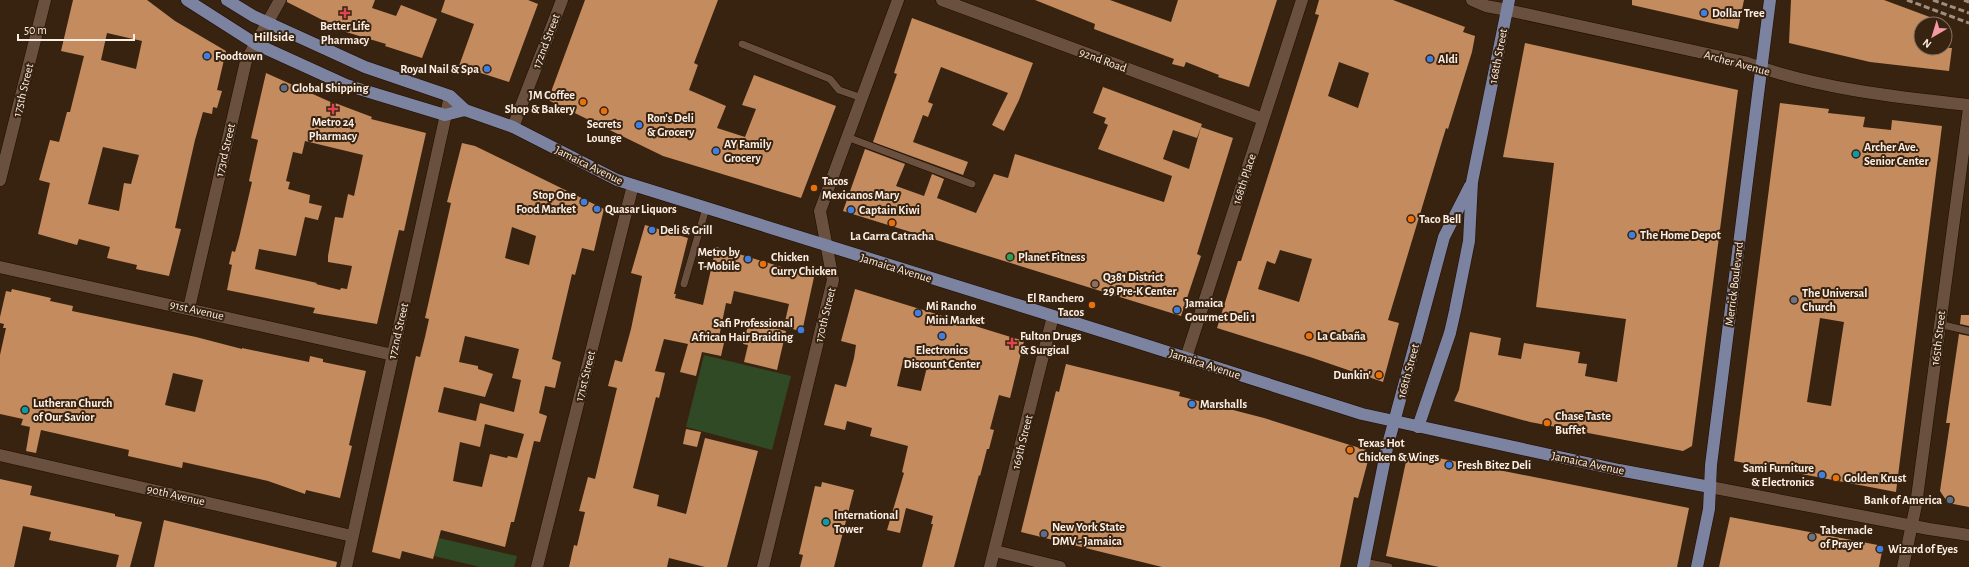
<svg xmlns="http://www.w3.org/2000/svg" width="1969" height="567" viewBox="0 0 1969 567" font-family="'Alegreya Sans',sans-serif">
<rect width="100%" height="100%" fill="#382311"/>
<!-- green -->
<g fill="#2f4a24">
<polygon points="704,355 791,376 772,450 686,427"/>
<polygon points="439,538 517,556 514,567 480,567 434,556"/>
</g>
<!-- building -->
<g fill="#c48c5e" fill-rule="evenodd">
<path d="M73,0H147L175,21L226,51L217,90L222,91L217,108L213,107L212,114L203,112L195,140L175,228L181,229L169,276L136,269L137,265L107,258L110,247L79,239L77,245L38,234L50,183L39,180L50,140L59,142L67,112H70L84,56L61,51ZM107,33L142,41L136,69L101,60ZM103,147L139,155L131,184L124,183L119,211L88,204Z"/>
<polygon points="287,0 375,0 372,8 396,16 401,5 437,19 422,58 385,46 386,44 346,32 287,2"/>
<polygon points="445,0 528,0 538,4 509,82 459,66 474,24 441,12"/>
<polygon points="585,0 718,0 694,63 698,65 689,90 726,106 717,128 745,137 756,109 742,105 754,75 836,106 801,198 663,156 548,100"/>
<polygon points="1035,0 1110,0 1171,22 1178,0 1277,0 1249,87 1218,77 1219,75 1186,62 1184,67 1172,64 1174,59 1094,29 1095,24"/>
<path d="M1319,0H1393L1465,27L1463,32L1475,36L1472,52L1448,129L1446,128L1388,320L1399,323L1383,382L1310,357L1217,328L1238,261H1241L1319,15L1315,14ZM1339,62L1369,73L1358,108L1328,96ZM1280,250L1312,259L1299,302L1258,289L1267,261L1275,264Z"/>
<polygon points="1632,0 1744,0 1738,29 1632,5"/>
<polygon points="1791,0 1884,0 1946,23 1946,24 1921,24 1921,48 1952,48 1949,71 1870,62 1789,43"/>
<polygon points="912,18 1033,63 1019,100 1004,131 992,125 1008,93 941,67 928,102 933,104 928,117 923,115 913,142 968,162 963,175 873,142 897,74 894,73"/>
<polygon points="1525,43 1738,90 1692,446 1683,451 1530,422 1454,401 1459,390 1470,332 1501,338 1498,355 1521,359 1524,343 1580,352 1578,363 1587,364 1585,376 1617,382 1626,319 1536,307 1554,163 1503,157"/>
<path d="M266,73L335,104V103L372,117L371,119L426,133L404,231L399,230L377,324L313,313L315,308L227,290L232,265L229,264L232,251L235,252L239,238L252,182L249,181L258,140L251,138ZM305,141L363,155L354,196L348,194L343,218L335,217L328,256V262L352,266L347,289L341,288L340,290L316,284L317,283L255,269L259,249L296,256L305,217L318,220L322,206L309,203L310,195L288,189L290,182L286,181L293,152L302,154Z"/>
<polygon points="1103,87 1202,124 1197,138 1173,130 1163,159 1189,169 1201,127 1233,138 1197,254 1201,256 1181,316 843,211 865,149 905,164 896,186 924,196 932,174 944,179 937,198 976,213 994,174 1008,178 1015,154 1164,202 1172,176 1098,149 1108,125 1104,123 1106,118 1093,113"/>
<path d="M1780,103L1829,109L1828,113L1865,117L1863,127L1891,130L1892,120L1942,126L1896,492L1734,461ZM1820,318L1844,322L1831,406L1807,402Z"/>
<path d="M462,143L475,146L604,209L594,251L582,248L575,275L572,274L552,359L561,362L555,388L545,386L539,413L547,416L540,442L534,441L514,522H511L505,547L441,530L433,559L402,551L400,559L372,552L416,356L420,357L425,337L429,319L425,318L451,203L447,202ZM512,227L536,236L529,265L505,258ZM465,336L519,349L512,378L521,380L514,412L480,403L476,421L438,412L444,387L485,397L493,374L478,369V366L459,362ZM485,424L524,434L517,458L508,456L507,458L490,454L482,487L453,481L460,442L480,447Z"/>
<polygon points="645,225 688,238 674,294 676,294 675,298 703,305 716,247 814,277 802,332 784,326 789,304 734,291 731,304 726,303 718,342 724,343 721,356 702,352 696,376 680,372 688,344 664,339 655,371 665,373 659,398 656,397 633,488 659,495 657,506 686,514 705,438 758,451 727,567 705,567 669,558 667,567 569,567 574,545 577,546 585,512 579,511 588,477 595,479 617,388 608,386 615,360 622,362 631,329 642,276 631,273"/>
<path d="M12,289L51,298L50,301L73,306L72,311L196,337L242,349V348L309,362L310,356L323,359V362L366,371L349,445L352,446L340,498L306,490L305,494L268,481L183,462L182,468L128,456L129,450L41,430L36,453L26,451L30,427L21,425L23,419L0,414V355L6,328H3L4,324L0,323V317L6,291L11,292ZM173,373L203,380L195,412L165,405Z"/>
<path d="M855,289L1024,341L1010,398L999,395L990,429L994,430L989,449H987L980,476L979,475L954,567H922L933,524H931L933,516L906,508L900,533L887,530L904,473L902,472L908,446L870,436L872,428L847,421L845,430L824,425L835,384L846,387L854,358L856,345L841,341ZM904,357L928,363L921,391L897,386Z"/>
<polygon points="1961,315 1969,315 1969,326 1960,324"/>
<polygon points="749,322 786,331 777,370 744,362 748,345 743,344"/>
<polygon points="1959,334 1969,336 1969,507 1948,503 1940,491 1950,423 1946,423"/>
<polygon points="1066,364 1180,392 1179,396 1264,418 1366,450 1369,457 1358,498 1354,497 1340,567 1162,567 1021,532 1056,391 1059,392"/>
<polygon points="686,429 701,432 697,447 683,444"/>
<polygon points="1408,452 1689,508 1677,567 1439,567 1386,556"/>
<polygon points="0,479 32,486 30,495 115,514 115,516 142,522 130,567 116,567 119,555 49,540 51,532 23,526 14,567 0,567"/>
<polygon points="822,482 854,490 834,567 800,567 803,555 799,554 815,486 821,487"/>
<polygon points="1730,517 1883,546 1879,567 1719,567"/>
<polygon points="164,520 337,562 336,567 154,567"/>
</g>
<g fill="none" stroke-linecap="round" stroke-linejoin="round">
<defs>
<g id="lane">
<polyline points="742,44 830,79 839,90 862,98"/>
<polyline points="847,137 972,184"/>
<polyline points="684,284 706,208"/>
<polyline points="1939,324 1969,331"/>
<polyline points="1364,562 1389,567"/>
</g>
<g id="street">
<polyline points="942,0 1263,119"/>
<polyline points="1472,0 1486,6 1507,10"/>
<polyline points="513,127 562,0"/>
<polyline points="0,180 45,0"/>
<polyline points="0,267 393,355"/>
<polyline points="189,308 246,61 280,0"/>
<polyline points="1186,358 1302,0"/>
<polyline points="0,455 352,536"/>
<polyline points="995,551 1060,567"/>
<polyline points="346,567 450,96"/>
<polyline points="537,567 633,185"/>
<polyline points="763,567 833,280 820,211 898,0"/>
<polyline points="990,567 1053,316"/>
<polyline points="1903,567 1916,505 1969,108"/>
</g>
<g id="secondary">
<path d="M1507,10L1744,62C1816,88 1893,97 1969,105"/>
<polyline points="1710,487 1929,529 1969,535"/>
</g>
<g id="primary">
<polyline points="187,0 256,44 346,85 445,115 465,110"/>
<polyline points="227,0 253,16 365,67 450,96 465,110 513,127 617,180 1111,334 1362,414 1619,470 1710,487"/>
<polyline points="1418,427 1450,333 1455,311 1469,241 1472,182 1509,0"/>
<polyline points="1363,567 1387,448 1444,237 1470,186"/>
<polyline points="1697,567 1709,509 1711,465 1770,0"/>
</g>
</defs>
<!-- lane casing -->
<use href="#lane" stroke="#1f0b00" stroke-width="8"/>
<!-- street casing -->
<use href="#street" stroke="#1f0b00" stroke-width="13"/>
<!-- secondary casing -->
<use href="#secondary" stroke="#1f0b00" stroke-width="13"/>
<!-- primary casing -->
<use href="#primary" stroke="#1f0b00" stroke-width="13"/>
<!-- lane -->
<use href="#lane" stroke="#6a513f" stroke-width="7"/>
<!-- street -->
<use href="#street" stroke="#6a513f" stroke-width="12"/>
<!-- secondary -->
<use href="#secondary" stroke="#6a513f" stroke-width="12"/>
<!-- primary -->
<use href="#primary" stroke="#7b83a1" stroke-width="12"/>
<!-- rail -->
<g stroke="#a08f81" stroke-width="3" stroke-dasharray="6 3" stroke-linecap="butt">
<polyline points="1907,0 1969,23"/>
<polyline points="1933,0 1969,13"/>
<polyline points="1964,0 1969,2"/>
</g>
</g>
<!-- markers -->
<g fill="#e0444e" stroke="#382311" stroke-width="1.5">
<path d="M343 7h4v4h4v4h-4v4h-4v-4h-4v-4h4z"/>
<path d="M331 103h4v4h4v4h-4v4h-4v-4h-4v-4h4z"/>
<path d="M1010 337h4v4h4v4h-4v4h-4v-4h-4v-4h4z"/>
</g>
<g fill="#3f7fe0" stroke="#382311" stroke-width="1.5">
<circle cx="1704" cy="13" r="4"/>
<circle cx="207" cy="56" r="4"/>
<circle cx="1430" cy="59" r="4"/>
<circle cx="487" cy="69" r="4"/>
<circle cx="639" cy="125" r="4"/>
<circle cx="716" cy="151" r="4"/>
<circle cx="584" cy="202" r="4"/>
<circle cx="597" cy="209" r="4"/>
<circle cx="851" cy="210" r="4"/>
<circle cx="652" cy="230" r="4"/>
<circle cx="1632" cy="235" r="4"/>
<circle cx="748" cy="259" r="4"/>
<circle cx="1177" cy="310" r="4"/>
<circle cx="918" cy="313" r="4"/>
<circle cx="801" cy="330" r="4"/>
<circle cx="942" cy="336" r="4"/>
<circle cx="1192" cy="404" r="4"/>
<circle cx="1449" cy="465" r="4"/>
<circle cx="1822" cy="475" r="4"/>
<circle cx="1880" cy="549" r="4"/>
</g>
<g fill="#5c6f8a" stroke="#382311" stroke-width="1.5">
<circle cx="284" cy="88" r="4"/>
<circle cx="1950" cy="500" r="4"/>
<circle cx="1044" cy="534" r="4"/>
</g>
<g fill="#e8710a" stroke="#382311" stroke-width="1.5">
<circle cx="583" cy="102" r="4"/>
<circle cx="604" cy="111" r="4"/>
<circle cx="814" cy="188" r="4"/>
<circle cx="1411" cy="219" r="4"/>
<circle cx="892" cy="223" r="4"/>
<circle cx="763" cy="264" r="4"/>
<circle cx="1092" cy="305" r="4"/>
<circle cx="1309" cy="336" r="4"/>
<circle cx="1379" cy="375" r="4"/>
<circle cx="1547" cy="423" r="4"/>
<circle cx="1350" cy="450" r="4"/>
<circle cx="1836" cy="478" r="4"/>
</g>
<g fill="#0f9aa8" stroke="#382311" stroke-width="1.5">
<circle cx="1856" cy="154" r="4"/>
<circle cx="25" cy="410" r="4"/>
<circle cx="826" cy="522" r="4"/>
</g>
<circle fill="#2e9e5b" stroke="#382311" stroke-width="1.5" cx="1010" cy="257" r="4"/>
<circle fill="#8d6e63" stroke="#382311" stroke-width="1.5" cx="1095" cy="284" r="4"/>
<g fill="#6b7280" stroke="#382311" stroke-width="1.5">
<circle cx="1794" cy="300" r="4"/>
<circle cx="1812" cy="537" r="4"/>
</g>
<g text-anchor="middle" stroke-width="4" stroke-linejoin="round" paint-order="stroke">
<!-- poi labels -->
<g font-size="12" font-weight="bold" fill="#fceee3" stroke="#382311" text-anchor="start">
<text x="1712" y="17">Dollar Tree</text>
<text x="345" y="30" text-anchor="middle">Better Life<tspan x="345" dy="14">Pharmacy</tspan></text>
<text x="215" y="60">Foodtown</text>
<text x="1438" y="63">Aldi</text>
<text x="479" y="73" text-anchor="end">Royal Nail &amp; Spa</text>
<text x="292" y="92">Global Shipping</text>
<text x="575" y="99" text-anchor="end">JM Coffee<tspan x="575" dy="14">Shop &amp; Bakery</tspan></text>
<text x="647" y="122">Ron's Deli<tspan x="647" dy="14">&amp; Grocery</tspan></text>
<text x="333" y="126" text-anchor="middle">Metro 24<tspan x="333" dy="14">Pharmacy</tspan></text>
<text x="604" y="128" text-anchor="middle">Secrets<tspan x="604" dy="14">Lounge</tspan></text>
<text x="724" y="148">AY Family<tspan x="724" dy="14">Grocery</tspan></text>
<text x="1864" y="151">Archer Ave.<tspan x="1864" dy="14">Senior Center</tspan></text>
<text x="822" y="185">Tacos<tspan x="822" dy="14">Mexicanos Mary</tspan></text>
<text x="576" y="199" text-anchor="end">Stop One<tspan x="576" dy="14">Food Market</tspan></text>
<text x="605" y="213">Quasar Liquors</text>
<text x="859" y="214">Captain Kiwi</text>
<text x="1419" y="223">Taco Bell</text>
<text x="660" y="234">Deli &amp; Grill</text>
<text x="1640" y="239">The Home Depot</text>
<text x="892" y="240" text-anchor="middle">La Garra Catracha</text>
<text x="740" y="256" text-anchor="end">Metro by<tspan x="740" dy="14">T-Mobile</tspan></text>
<text x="771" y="261">Chicken<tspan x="771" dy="14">Curry Chicken</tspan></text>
<text x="1018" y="261">Planet Fitness</text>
<text x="1103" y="281">Q381 District<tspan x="1103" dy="14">29 Pre-K Center</tspan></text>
<text x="1802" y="297">The Universal<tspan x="1802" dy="14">Church</tspan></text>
<text x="1084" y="302" text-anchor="end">El Ranchero<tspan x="1084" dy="14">Tacos</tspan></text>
<text x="1185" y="307">Jamaica<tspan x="1185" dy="14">Gourmet Deli 1</tspan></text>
<text x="926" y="310">Mi Rancho<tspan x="926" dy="14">Mini Market</tspan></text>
<text x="793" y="327" text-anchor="end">Safi Professional<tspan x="793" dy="14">African Hair Braiding</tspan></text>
<text x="1020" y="340">Fulton Drugs<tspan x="1020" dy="14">&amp; Surgical</tspan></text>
<text x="1317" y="340">La Cabaña</text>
<text x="942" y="354" text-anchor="middle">Electronics<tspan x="942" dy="14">Discount Center</tspan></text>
<text x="1371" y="379" text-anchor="end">Dunkin'</text>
<text x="33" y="407">Lutheran Church<tspan x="33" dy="14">of Our Savior</tspan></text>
<text x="1200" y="408">Marshalls</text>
<text x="1555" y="420">Chase Taste<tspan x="1555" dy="14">Buffet</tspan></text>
<text x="1358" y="447">Texas Hot<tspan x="1358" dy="14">Chicken &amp; Wings</tspan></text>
<text x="1457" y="469">Fresh Bitez Deli</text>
<text x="1814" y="472" text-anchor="end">Sami Furniture<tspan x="1814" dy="14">&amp; Electronics</tspan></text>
<text x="1844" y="482">Golden Krust</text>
<text x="1942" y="504" text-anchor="end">Bank of America</text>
<text x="834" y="519">International<tspan x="834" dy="14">Tower</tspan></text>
<text x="1052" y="531">New York State<tspan x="1052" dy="14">DMV - Jamaica</tspan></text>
<text x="1820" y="534">Tabernacle<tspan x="1820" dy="14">of Prayer</tspan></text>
<text x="1888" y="553">Wizard of Eyes</text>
</g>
<!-- street labels -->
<g font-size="12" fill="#fceee3" stroke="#382311">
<text transform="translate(546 41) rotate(-69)" y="4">172nd Street</text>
<text transform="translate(1498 56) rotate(-79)" y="4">168th Street</text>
<text transform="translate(1103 60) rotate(20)" y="4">92nd Road</text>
<text transform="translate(1737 63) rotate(15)" y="4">Archer Avenue</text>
<text transform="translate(23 90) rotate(-76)" y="4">175th Street</text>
<text transform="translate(225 150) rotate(-77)" y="4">173rd Street</text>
<text transform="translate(589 165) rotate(26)" y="4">Jamaica Avenue</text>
<text transform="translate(1244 179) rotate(-72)" y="4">168th Place</text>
<text transform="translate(896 268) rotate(17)" y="4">Jamaica Avenue</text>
<text transform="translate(1734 284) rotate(-83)" y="4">Merrick Boulevard</text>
<text transform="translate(197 310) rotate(13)" y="4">91st Avenue</text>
<text transform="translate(825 315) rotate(-76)" y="4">170th Street</text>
<text transform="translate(398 331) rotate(-77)" y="4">172nd Street</text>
<text transform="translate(1938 338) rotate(-83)" y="4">165th Street</text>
<text transform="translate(1205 364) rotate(18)" y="4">Jamaica Avenue</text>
<text transform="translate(1408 371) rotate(-75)" y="4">168th Street</text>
<text transform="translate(585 376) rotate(-76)" y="4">171st Street</text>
<text transform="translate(1022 442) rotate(-76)" y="4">169th Street</text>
<text transform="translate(1588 463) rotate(12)" y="4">Jamaica Avenue</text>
<text transform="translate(176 495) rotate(13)" y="4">90th Avenue</text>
</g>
<!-- neighbourhood labels -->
<g font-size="13" font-weight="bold" fill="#fceee3" stroke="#382311">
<text x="274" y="41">Hillside</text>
</g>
</g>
<!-- north arrow -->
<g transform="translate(1933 36) rotate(218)"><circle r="19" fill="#382311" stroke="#867465"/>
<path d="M0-3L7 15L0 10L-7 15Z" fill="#f49aa5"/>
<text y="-6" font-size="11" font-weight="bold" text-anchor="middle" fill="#fceee3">N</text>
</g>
<!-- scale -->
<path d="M18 34v6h116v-6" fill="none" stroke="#fceee3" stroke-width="2"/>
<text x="24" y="34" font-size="12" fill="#fceee3" stroke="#382311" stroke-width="3" paint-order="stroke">50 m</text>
</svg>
